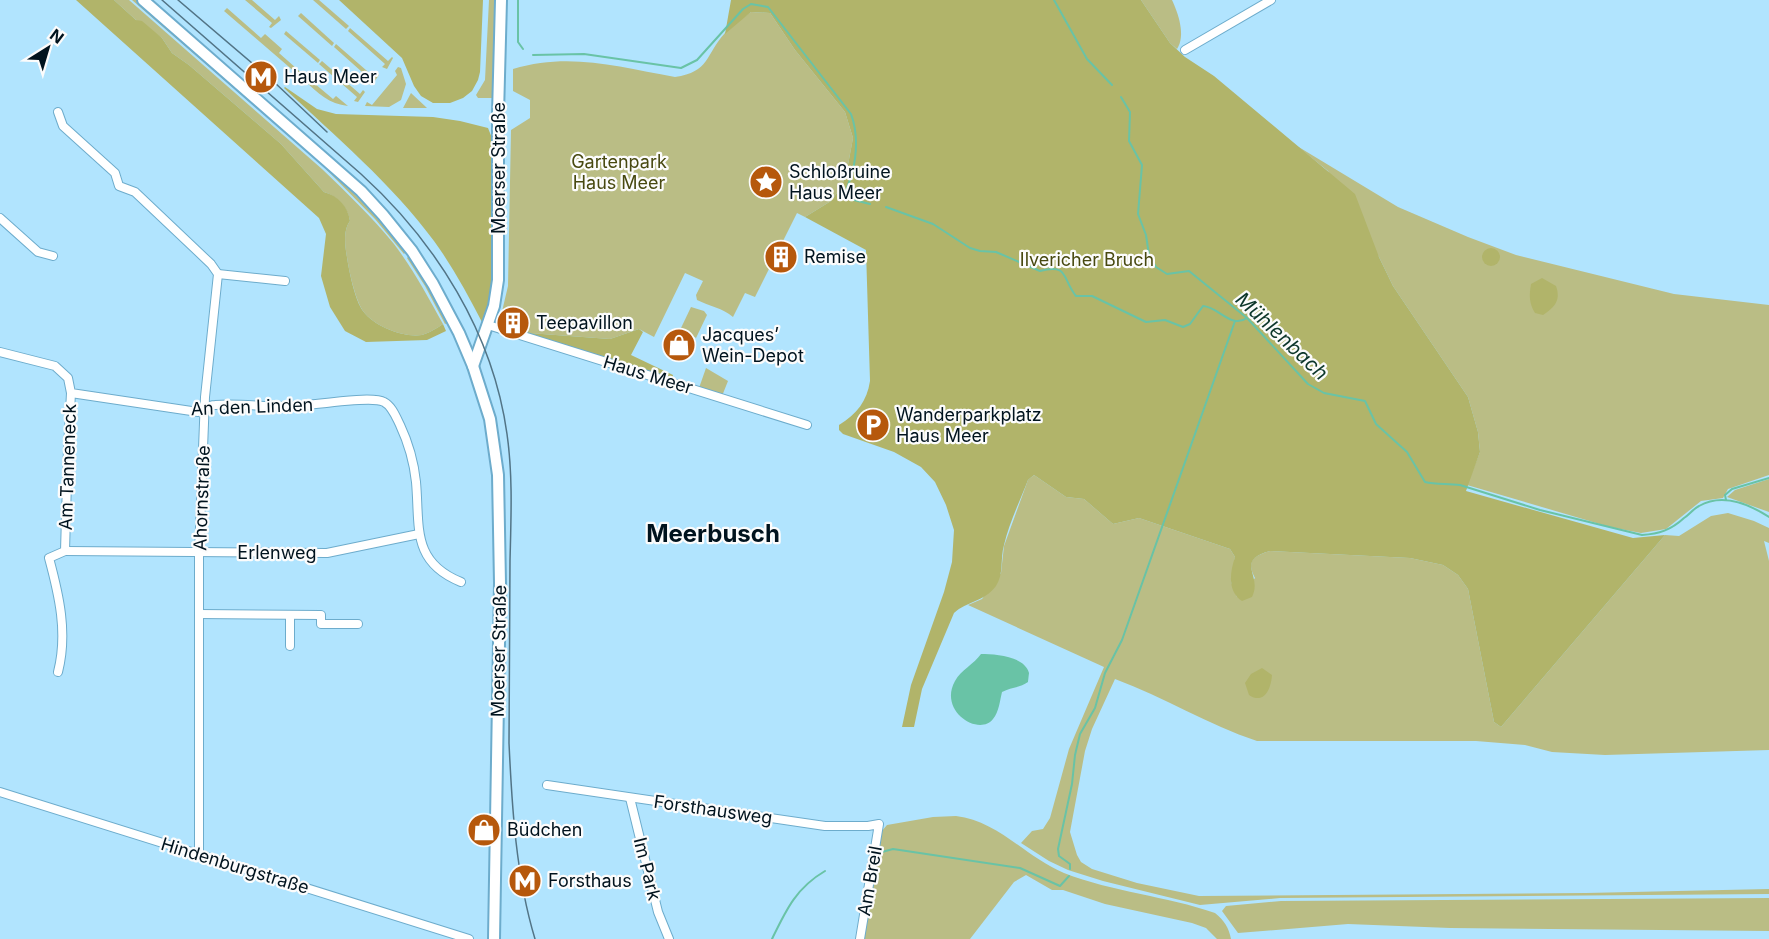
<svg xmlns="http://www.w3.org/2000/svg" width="1769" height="939" viewBox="0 0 1769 939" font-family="Inter,sans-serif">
<rect width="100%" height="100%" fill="#b1e4fe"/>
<!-- green -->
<g fill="#babd85">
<path d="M114,0H129L322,169C347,193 372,217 394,244C413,269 428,297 443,324C437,328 429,333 422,335C403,338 374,326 363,311C355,299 349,271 347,257C345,247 343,230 350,221C348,207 337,196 324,192L281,144L189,65L172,53L162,38L136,20Z"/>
<polygon points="132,0 136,0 325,164 377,217 406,252 404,254 375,219 324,167"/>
<polygon points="245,0 252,0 275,20 279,16 281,20 271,28 269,27 272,23"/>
<polygon points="313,0 319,0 349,26 346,29"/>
<polygon points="489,0 495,0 492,98 478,98 476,95 485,80"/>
<path d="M1141,0H1172C1178,13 1186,35 1177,49L1170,43Z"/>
<polygon points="227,8 261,38 265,34 282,49 279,53 305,76 303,79 224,11"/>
<path d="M751,12L770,13L795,50L845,112L853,138L847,170L842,186L831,201L805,217L797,213L755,297L745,293L733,317C723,308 709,306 697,300L696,295L703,281L685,273L654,337L639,329L610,339L515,332L505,328L500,320L508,286L511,130L530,118V100L513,91V69C570,52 618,67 675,77C710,72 705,55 725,33C732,25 742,19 751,12Z"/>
<polygon points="301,13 334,43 332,46 298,16"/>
<polygon points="350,28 388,61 392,57 393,58 387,69 382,67 385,64 348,31"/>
<polygon points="286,31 320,60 318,63 284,34"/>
<polygon points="336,44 374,77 377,73 379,75 372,85 368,84 371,80 334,47"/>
<polygon points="322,61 360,94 363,90 365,92 358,102 354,101 357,97 319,64"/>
<polygon points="398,67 401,68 406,84 401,100 389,107 365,106 367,102 372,105 397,75 395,71"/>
<path d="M308,78L333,99L336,96L348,106C329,104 318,93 305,81Z"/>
<polygon points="411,93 427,108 403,108"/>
<polygon points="1297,146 1398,207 1468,237 1516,255 1674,294 1769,305 1769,475 1728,489 1723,498 1701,501 1666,529 1641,533 1610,527 1467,485 1480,452 1478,432 1468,397 1393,286 1379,257 1328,171"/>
<polygon points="409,256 428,285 448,323 445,324 425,286 407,258"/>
<polygon points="691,307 704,311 707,315 696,338 681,328"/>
<polygon points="706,368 728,381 722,396 699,388"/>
<path d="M1034,475L1066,497L1084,499L1113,524L1139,518L1230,549L1235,557L1231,582L1237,597L1255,578C1246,561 1253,556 1270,551L1410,558L1443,565L1458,575L1468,589L1494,722L1501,727L1665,535L1679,536L1711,516L1728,513L1754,521L1769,528V543L1764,541L1769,561V750L1605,755L1552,752L1525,745L1476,741H1257C1208,725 1164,697 1115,679L1092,729L1085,751L1070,832L1077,855L1081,862L1092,869L1137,883L1199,896L1586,893L1769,889V894L1280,898L1200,905L1103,881L1068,870L1049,861L1021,843L1032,831L1043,829L1050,818L1069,749L1104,667L968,605L982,599L1001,573L1004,546L1028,480Z"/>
<polygon points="1769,479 1769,512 1727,497 1735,490"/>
<path d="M956,816C998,821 1026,857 1064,873C1113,892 1166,896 1215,913C1224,920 1229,928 1231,939H1217L1206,928L1192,923L1105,904L1063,890H1052L1026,875L1014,882L970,939H863L881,832L887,825L933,817Z"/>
<polygon points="1769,898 1769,931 1450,928 1348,924 1238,933 1222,911 1226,906 1281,901"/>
</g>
<!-- forest -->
<g fill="#b1b46a">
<path d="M76,0H114L136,20L142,21L162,38L172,53L189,65L281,144L324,192C338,196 348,206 350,221C343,230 345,247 347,257C349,271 355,300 363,311C374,326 403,338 422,335C429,333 437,328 443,324L446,331L427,340L366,342L345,331L330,307L321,276L326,234L319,218Z"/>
<polygon points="339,0 483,0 480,72 478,80 472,91 463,98 450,103 433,103 421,96 414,86 402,58"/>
<path d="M731,0H1141L1170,43L1185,57L1214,76L1355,194L1379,257L1393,286L1468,397L1478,432L1480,452L1466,491L1633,538L1665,535L1501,727L1494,722L1468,589L1458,575L1443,565L1410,558L1270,551C1234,561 1263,575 1252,597L1242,601C1227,591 1230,572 1235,557L1230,549L1139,518L1113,524L1084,499L1066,497L1034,475L1028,480C1020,501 1009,523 1004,545C1000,559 1004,574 996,586C984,602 967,601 954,613L922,689L914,727H902L911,685L944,592L952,562L954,530L946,505L935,482L921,467L894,452L843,434L839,430V425C857,414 867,401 870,381L866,250L805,217L831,201L842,186L847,170L853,138L845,112L795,50L770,13L751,12L725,34Z"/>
<path d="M285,87L317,109L336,114L433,117L460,121L488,128L492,138L494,254L491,297L483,324C468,295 453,267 434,241C392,184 335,136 284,88Z"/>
<circle cx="1491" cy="257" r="9"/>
<path d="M1542,278L1556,286C1561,300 1555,307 1543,315L1535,313C1529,303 1529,296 1531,284Z"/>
<polygon points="639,329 643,332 631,355 673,375 672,382 515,332 610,339"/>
<path d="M1262,668L1272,675C1271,689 1264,705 1249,695L1245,683L1251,674Z"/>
</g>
<!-- water -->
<path fill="#69c3a6" d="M981,654C995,654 1025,656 1029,673C1029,673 1028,682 1028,682C1020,688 1011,687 1002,692C1000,700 999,712 993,719C979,737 938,711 955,681C961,670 974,664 981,654Z"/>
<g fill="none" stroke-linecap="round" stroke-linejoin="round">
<!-- stream -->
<g stroke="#69c3a6" stroke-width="2">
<polyline points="518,0 518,42 523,49"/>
<polyline points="1054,0 1087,59 1112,85"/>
<path d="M533,55L584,54L681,68L697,60L743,9L751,4L768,7L851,114C858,133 857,154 852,174C850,180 847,186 846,193L850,199L870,204"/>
<path d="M1121,97L1130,112L1129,141L1142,165L1138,214L1146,235L1149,255L1156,267L1167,274L1189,271L1247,318L1308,384L1324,393L1365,401L1376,424L1407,452L1425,482C1437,485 1448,483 1460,485L1540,510L1642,535C1659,534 1671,530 1684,518C1689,515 1693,509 1699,506C1722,493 1749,504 1769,517"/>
<path d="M886,207L933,224L970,248L980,251L996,252L1040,271C1069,263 1062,279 1076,296H1092L1146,322L1165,320L1183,327L1190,324L1203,306C1219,307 1231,329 1247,318"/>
<polyline points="1726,500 1725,495 1732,489 1769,478"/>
<polyline points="882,852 893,849 1020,868 1060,886 1069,876"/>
<polyline points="1070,869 1070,864 1059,856 1058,849 1072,784 1075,755 1080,734 1095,708 1105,673 1122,640 1235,321"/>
<path d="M772,939C786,910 796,888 825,871"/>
</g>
<defs>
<g id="minor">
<polyline points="1185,50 1271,0"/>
<polyline points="58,112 63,126 115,173 119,186 135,192 211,264 218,274 205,397 199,553 199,855"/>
<polyline points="0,218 38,252 53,256"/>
<polyline points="218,274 285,281"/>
<polyline points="488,325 807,425"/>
<path d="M0,352L55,366L68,378L71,393L198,412C204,409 209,405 215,405C242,403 270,408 298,406C315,405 372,395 384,402C392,406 396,417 400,425C408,442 414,463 416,482C420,526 411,562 461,582"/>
<polyline points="65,551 327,553 419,534"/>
<polyline points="199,614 321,615 321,624 358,624"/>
<polyline points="290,646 290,615"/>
<path d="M58,672C68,633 59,595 49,558L65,551L68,448L71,393"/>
<polyline points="547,785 825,826 868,826 879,824 860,939"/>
<polyline points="0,792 469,939"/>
<polyline points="630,798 658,912 669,939"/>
</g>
<g id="secondary">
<polyline points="143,0 328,162 361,191 383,215 412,251 433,284 459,333 473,366 490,419 498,475 500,583 494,939"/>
<polyline points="473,366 494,306 498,280 498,114 501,0"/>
</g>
</defs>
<!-- minor casing -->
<use href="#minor" stroke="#6daccc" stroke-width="10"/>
<!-- secondary casing -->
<use href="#secondary" stroke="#6daccc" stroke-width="14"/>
<!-- minor -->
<use href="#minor" stroke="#fff" stroke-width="8"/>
<!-- secondary -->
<use href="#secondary" stroke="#fff" stroke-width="10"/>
<!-- tram -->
<g stroke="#527486" stroke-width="1.5">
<path d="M162,0L361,174C436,242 493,333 507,434C513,476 511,519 510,561C510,622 509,682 509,743C512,808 516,876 535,939"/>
<polyline points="178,0 273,81 327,132"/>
</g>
</g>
<!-- icons -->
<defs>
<symbol id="metro-disc" viewBox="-11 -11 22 22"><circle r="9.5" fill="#b6580c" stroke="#fcfcfc"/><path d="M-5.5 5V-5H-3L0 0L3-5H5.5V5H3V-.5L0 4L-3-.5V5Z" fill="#fff"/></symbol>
<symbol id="sight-disc" viewBox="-11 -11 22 22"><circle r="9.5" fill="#b6580c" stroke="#fcfcfc"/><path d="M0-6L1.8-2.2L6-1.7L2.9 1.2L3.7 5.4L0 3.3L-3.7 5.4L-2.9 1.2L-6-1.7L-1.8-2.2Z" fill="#fff"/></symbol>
<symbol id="building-disc" viewBox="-11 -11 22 22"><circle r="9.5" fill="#b6580c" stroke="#fcfcfc"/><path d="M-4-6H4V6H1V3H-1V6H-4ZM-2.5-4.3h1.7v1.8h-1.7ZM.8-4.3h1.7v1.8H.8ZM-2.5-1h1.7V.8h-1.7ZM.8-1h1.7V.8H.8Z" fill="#fff"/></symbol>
<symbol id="shop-disc" viewBox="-11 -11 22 22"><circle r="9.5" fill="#b6580c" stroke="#fcfcfc"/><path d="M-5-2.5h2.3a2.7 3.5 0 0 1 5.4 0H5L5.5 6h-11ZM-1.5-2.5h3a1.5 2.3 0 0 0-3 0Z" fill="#fff"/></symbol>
<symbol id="parking-disc" viewBox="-11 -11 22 22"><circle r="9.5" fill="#b6580c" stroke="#fcfcfc"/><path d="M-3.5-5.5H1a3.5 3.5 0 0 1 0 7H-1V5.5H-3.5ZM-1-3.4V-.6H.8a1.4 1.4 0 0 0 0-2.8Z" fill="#fff"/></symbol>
</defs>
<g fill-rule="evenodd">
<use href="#metro-disc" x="242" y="58" width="38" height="38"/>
<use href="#sight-disc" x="747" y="163" width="38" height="38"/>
<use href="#building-disc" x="762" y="238" width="38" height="38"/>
<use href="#building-disc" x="494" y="304" width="38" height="38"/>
<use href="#shop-disc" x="660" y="326" width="38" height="38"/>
<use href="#parking-disc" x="854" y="406" width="38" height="38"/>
<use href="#shop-disc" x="465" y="811" width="38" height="38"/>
<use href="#metro-disc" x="506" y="862" width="38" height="38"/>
</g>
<g text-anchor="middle" stroke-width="4.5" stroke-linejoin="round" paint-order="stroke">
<!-- poi labels -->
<g font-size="18" fill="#00131e" stroke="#fcfcfc" text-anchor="start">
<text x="284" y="83">Haus Meer</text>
<text x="789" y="178">Schloßruine<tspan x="789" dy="21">Haus Meer</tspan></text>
<text x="804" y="263">Remise</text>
<text x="536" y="329">Teepavillon</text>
<text x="702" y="341">Jacques’<tspan x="702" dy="21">Wein-Depot</tspan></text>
<text x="896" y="421">Wanderparkplatz<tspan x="896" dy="21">Haus Meer</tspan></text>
<text x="507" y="836">Büdchen</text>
<text x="548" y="887">Forsthaus</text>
</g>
<!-- park labels -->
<g font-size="18" fill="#484910" stroke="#fcfcfc">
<text x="619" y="168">Gartenpark<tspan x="619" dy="21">Haus Meer</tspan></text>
<text x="1087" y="266">Ilvericher Bruch</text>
</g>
<!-- street labels -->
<g font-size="18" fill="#00131e" stroke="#fcfcfc">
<text transform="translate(499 168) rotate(-90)" y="6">Moerser Straße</text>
<text transform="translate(648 375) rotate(17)" y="6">Haus Meer</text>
<text transform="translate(252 407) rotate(-2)" y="6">An den Linden</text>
<text transform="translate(68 467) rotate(-88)" y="6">Am Tanneneck</text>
<text transform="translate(202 498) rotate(-88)" y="6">Ahornstraße</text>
<text x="277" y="559">Erlenweg</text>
<text transform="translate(499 651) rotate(-89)" y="6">Moerser Straße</text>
<text transform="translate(713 810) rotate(8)" y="6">Forsthausweg</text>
<text transform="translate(235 866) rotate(17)" y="6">Hindenburgstraße</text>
<text transform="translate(647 869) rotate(76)" y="6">Im Park</text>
<text transform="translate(870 881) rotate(-80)" y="6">Am Breil</text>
</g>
<!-- water labels -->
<g font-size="20" font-style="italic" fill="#0d372b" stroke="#fcfcfc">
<text transform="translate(1282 336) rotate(43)" y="7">Mühlenbach</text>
</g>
<!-- district labels -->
<g font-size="24" font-weight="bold" fill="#00131e" stroke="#fcfcfc">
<text x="713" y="542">Meerbusch</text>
</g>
</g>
<!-- north arrow -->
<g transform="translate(48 48) rotate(37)" stroke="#fcfcfc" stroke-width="4.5" paint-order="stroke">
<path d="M0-4.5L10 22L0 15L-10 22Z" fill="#00131e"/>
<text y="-9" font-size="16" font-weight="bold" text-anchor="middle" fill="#00131e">N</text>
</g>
</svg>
